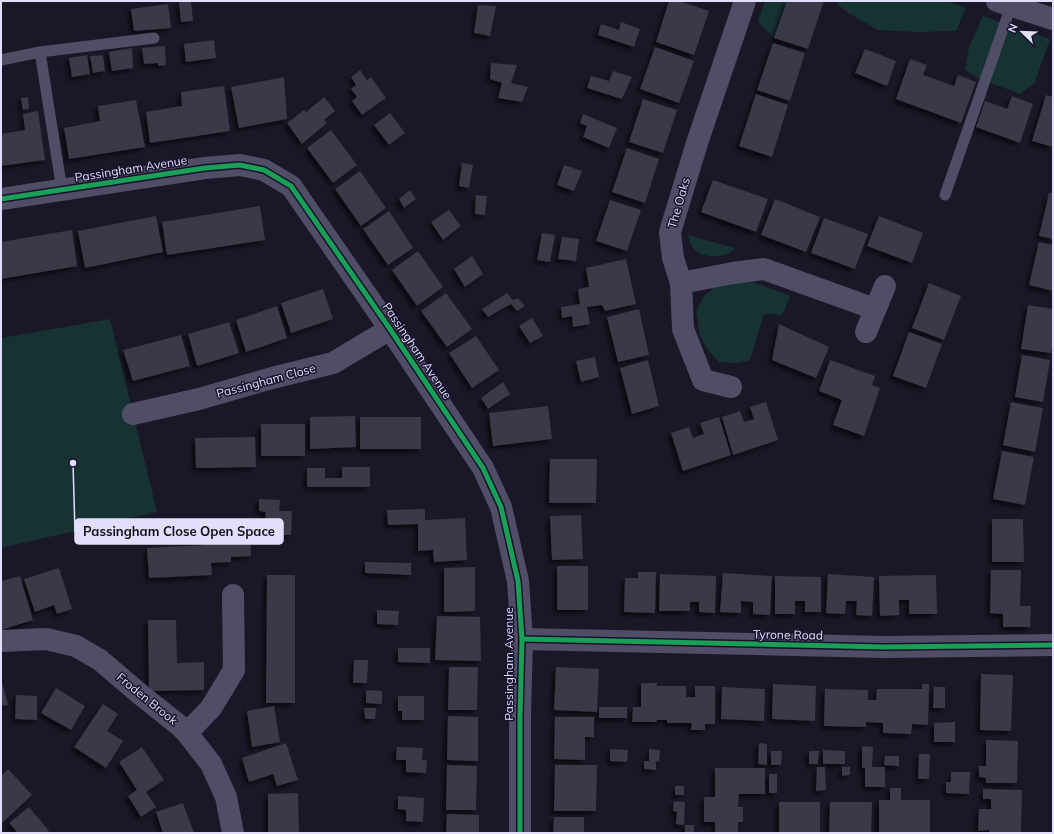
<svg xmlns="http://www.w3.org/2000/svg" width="1054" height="834" viewBox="0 0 1054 834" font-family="Mulish,sans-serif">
<defs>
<filter id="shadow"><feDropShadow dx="-3.5" dy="3.5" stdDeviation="2" flood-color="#0009"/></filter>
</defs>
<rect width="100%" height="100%" fill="#1a1826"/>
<!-- green -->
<g fill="#163233">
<polygon points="765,1 787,1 774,38 758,22"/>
<polygon points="835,1 947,1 966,8 956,31 919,32 878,30 845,11"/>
<polygon points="983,16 1050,39 1035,82 1020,94 978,78 965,70 969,47"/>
<path d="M688,235L735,248C726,259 704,259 694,249C691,246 689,239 688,235Z"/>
<polygon points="750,281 790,296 782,316 773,314 764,314 750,360 737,363 719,362 708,350 700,336 696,311 704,296 719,284"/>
<polygon points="110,319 157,512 1,548 1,338"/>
</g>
<!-- building -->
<g fill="#3a3747" filter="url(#shadow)">
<polygon points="191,1 193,21 181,22 179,2"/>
<polygon points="669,1 679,1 709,11 694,55 656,42"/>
<polygon points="787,1 824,1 808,49 774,38"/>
<polygon points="168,4 171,28 134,31 131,9"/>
<polygon points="478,5 496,6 490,36 474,33"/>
<polygon points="621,22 640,29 634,47 598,35 601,24 619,30"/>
<polygon points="214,40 216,58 186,62 184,44"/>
<polygon points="773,43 805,53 790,101 757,90"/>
<polygon points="165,46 166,65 158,66 158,63 144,64 142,48"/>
<polygon points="655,47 694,61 679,103 640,89"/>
<polygon points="132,48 133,68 112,71 109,52"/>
<polygon points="865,49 896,61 887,86 855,73"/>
<polygon points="87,55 90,74 72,77 69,58"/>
<polygon points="103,55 105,71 93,73 90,56"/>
<polygon points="910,59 927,65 923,75 954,86 958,75 976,82 961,123 896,99"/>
<polygon points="491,63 517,65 511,83 528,87 522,102 498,98 502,83 490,79"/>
<polygon points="360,70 367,80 371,77 386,98 362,115 352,101 357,97 351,89 356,85 351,77"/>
<polygon points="613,71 632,77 622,99 587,88 591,76 609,81"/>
<polygon points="284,77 287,119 239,128 231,87"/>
<polygon points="224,86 230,131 150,143 146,112 182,106 181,92"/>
<polygon points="756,94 788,105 772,157 739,146"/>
<polygon points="1046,95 1053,97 1053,147 1032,141"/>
<polygon points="1012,96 1033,104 1020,143 976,127 985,101 1007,109"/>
<polygon points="28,97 29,109 23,110 21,98"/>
<polygon points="324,97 335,111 324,120 327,123 302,144 287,123 304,110 306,112"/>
<polygon points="643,99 677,110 663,153 629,142"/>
<polygon points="136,100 145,147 69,159 64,128 100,121 98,106"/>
<polygon points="38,111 45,160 1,166 1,134 25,130 23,114"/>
<polygon points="390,113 405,133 389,145 374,125"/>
<polygon points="583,114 617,128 609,148 583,137 587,126 580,123"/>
<polygon points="331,130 357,165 333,183 307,148"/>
<polygon points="627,148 659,159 645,203 612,192"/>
<polygon points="462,163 473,165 469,188 459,186"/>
<polygon points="564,165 582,171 574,191 557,185"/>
<polygon points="360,171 386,208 361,226 335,189"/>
<polygon points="713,180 768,199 756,232 701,212"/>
<polygon points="410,190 416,199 404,208 399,199"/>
<polygon points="1049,193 1053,193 1053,239 1039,236"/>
<polygon points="476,195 487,196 485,215 475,214"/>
<polygon points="775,199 820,217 806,252 761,235"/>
<polygon points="610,200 641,210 627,251 596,241"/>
<polygon points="260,206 265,240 167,255 162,222"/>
<polygon points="449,210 461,226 443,240 431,222"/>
<polygon points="389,211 413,248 388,265 363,229"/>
<polygon points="156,216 163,252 85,268 78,231"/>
<polygon points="879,216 923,233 912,263 867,246"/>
<polygon points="824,218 868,234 855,269 811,253"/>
<polygon points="72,230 77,266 1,279 1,242"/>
<polygon points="542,233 555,235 550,262 537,260"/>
<polygon points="562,237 579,239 576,261 558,259"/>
<polygon points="1039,242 1053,245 1053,291 1029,285"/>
<polygon points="418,251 443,287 417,306 392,270"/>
<polygon points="472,256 483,274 465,287 454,269"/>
<polygon points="626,259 636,304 605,311 602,305 587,307 590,324 573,327 572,316 562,318 561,307 580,304 578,289 589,287 586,268"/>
<polygon points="929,283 961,296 944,340 912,328"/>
<polygon points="323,289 333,319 291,333 281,303"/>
<polygon points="446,293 472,329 447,347 421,311"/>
<polygon points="507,293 513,300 518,298 525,306 517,311 511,304 488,317 482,309"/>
<polygon points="1028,305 1053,309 1053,341 1051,353 1021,349"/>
<polygon points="277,306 287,338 246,352 236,320"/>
<polygon points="639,309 649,355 618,362 607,317"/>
<polygon points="532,318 543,336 530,343 519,326"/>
<polygon points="229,322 239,353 197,366 188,334"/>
<polygon points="779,324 829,347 816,378 772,360"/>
<polygon points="909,332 942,344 926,388 893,376"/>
<polygon points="181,335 190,366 133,381 123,350 139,346"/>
<polygon points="476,336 499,370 472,388 449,353"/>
<polygon points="1022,355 1050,360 1043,402 1015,397"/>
<polygon points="595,357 599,377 581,382 576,361"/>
<polygon points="648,360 659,406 632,414 620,368"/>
<polygon points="830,360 875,376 872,385 880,388 864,436 833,425 842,400 819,391"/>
<polygon points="503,382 510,394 488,409 481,398"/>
<polygon points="766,402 778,440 733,455 722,417 740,411 744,422 754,419 750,407"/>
<polygon points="1011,402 1043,408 1035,452 1003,445"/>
<polygon points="548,406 552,439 493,446 489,413"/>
<polygon points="355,416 356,447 310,449 310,417"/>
<rect x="360" y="417" width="61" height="32"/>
<polygon points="719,417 731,455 683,471 671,433 689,427 693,438 704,434 700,423"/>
<rect x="261" y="424" width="44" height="32"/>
<polygon points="255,437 256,467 196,468 195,438"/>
<polygon points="1002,451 1034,457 1025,505 993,499"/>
<polygon points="550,459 597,459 596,503 549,503"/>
<polygon points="342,467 370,467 370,487 307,487 307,468 325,468 325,478 342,478"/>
<polygon points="259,499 280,500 279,511 292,511 291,535 273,535 273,521 265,521 266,512 259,511"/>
<polygon points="425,509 425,520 465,518 467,560 434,562 433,550 418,551 418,524 388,525 387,510"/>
<polygon points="581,515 583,559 552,560 550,516"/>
<polygon points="992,519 1023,519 1024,562 992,562"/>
<polygon points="250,530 251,556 231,557 231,562 211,563 212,575 149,578 147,548 205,545 205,539 224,538 224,532"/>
<polygon points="365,562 411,563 411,575 365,573"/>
<rect x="557" y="566" width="31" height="44"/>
<polygon points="475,567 475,611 444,612 444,568"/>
<polygon points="59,568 72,609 57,614 54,605 35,612 24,579"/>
<polygon points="991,570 1021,570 1020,606 1031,606 1030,627 1003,627 1003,614 990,613"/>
<polygon points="638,572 656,572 655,613 624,612 625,578 638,578"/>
<polygon points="723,573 772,576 770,615 753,614 753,602 741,601 741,613 720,612"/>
<polygon points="660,574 716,576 715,613 699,612 699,602 690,602 690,611 659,611"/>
<polygon points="828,574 874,577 872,616 856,615 857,601 846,601 845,614 826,613"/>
<polygon points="267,575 295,575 295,703 266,703"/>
<polygon points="936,575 937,614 909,614 909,600 899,600 899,615 880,616 879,576"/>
<polygon points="20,576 33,620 1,630 1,581"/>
<polygon points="775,576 821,577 821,612 805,612 805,601 795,601 795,614 775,614"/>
<polygon points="377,610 399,611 398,625 377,624"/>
<polygon points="437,616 480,617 481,661 435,660"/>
<polygon points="148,620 176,620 177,663 204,662 204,690 149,691"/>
<polygon points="398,648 430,648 430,663 398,662"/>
<polygon points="354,660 368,660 367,683 353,683"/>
<polygon points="449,667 478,667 477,710 448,710"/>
<polygon points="556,667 599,669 597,712 554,710"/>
<polygon points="981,674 1013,675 1011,731 980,730"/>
<polygon points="1,678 8,705 1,706"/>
<polygon points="641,683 657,683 657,686 686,686 686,697 695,697 695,686 715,686 715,724 705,724 705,730 691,730 692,723 667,723 667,720 657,720 656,722 632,722 633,707 641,707"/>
<polygon points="773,684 816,686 815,721 772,719"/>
<polygon points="922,684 929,684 928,725 912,724 911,734 883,733 883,723 866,722 866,727 824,726 825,689 868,690 868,700 876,700 877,689 922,689"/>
<polygon points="722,687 765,689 764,721 721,719"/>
<polygon points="934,687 945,687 945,708 933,708"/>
<polygon points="56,688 85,706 71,730 41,713"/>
<polygon points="366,690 382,691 382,704 366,703"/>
<polygon points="16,695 37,696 37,720 15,719"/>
<polygon points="398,696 424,696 424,720 402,720 402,711 398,711"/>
<polygon points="103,704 118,714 107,731 123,741 106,768 74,747"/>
<polygon points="274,706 280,742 252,747 247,711"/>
<rect x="599" y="707" width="28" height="11"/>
<polygon points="364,708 376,708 375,719 365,719"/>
<polygon points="448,716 478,717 478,761 447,760"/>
<polygon points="555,717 594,717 594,737 585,737 585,760 554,759"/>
<polygon points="955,722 955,742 934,742 934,723"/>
<polygon points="986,740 1018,741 1017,783 986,783 986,778 979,777 979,766 986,766"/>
<polygon points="286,743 298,780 277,786 273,774 249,782 242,758"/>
<polygon points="759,743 767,744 767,765 758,764"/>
<polygon points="862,746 873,747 872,767 885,767 885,787 865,787 865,768 862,768"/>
<polygon points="142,747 164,780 146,792 156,807 141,817 128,796 137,790 119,762"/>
<polygon points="397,747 423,748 422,760 427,760 426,773 406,772 406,760 396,760"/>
<polygon points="610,749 628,750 627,762 610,761"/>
<polygon points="649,749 660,750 659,762 656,761 656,770 644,769 644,761 649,761"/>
<polygon points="823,750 845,751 845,764 823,764"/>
<polygon points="771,751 782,751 781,765 771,765"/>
<polygon points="809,751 819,751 818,764 809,764"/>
<polygon points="919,754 930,754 929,779 918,779"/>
<polygon points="885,756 899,756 899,766 884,765"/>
<polygon points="447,765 477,766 476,810 446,810"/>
<polygon points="555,765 597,765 596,811 554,811"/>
<polygon points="817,767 825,767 826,790 816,791"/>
<polygon points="842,767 850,767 850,775 842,776"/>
<polygon points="715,768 765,768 765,794 739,794 738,807 743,807 743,822 738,822 738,833 715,833 715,822 704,822 704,797 715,797"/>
<polygon points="8,769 32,795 1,824 1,776"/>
<polygon points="951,772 970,772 969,794 946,793 946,782 951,782"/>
<rect x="769" y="774" width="8" height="19"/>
<rect x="675" y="786" width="9" height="9"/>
<polygon points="890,788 901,788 901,800 930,800 930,833 879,833 879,800 890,800"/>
<polygon points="983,789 1022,790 1021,833 989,833 989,830 978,831 979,809 991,809 991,799 983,799"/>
<polygon points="298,793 299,833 268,833 268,794"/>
<polygon points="398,796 424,798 423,822 406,821 406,810 398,809"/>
<polygon points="674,801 685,802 684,825 676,824 677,812 673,811"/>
<rect x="779" y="802" width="41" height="31"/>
<polygon points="830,802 872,802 871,833 829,833"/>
<polygon points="183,803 194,833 163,833 156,812"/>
<polygon points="29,807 49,831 47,833 18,833 9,823"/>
<polygon points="447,814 479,815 479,833 446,833"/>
<polygon points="554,817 584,817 584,833 553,833"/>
<rect x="685" y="825" width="9" height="8"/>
</g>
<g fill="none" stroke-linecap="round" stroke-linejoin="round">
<!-- service -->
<g stroke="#504e67" stroke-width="11">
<polyline points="40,52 62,190"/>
<polyline points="1,60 40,52 154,38"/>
<polyline points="945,195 1011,6"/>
</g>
<!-- minor -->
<g stroke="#504e67" stroke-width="22">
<polyline points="997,1 1053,19"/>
<polyline points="1,199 205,168 240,165 264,170 291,186 390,329 483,468 501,507 518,581 522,639 520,716 520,833"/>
<polyline points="681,283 733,273 764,269 875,309"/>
<polyline points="866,332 885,286"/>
<polyline points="731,387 703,380 683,329 681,283 673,258 670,232 697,143 745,1"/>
<polyline points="133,414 199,399 272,378 333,363 390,329"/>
<polyline points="522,639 884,647 1053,645"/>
<polyline points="1,641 46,639 76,646 100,660 141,695 180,726 187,733 211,764 226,797 233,833"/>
<polyline points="187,733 211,708 234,670 233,595"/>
</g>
<defs>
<g id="cycleway">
<polyline points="1,199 205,168 240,165 264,170 291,186 390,329 483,468 501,507 518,581 522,639 520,716 520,833"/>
<polyline points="522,639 884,647 1053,645"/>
</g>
</defs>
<!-- cycleway casing -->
<use href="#cycleway" stroke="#17122c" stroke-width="8"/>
<!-- cycleway -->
<use href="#cycleway" stroke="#1a9f57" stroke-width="5"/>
</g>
<g text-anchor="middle" stroke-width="3" stroke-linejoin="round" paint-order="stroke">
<!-- street labels -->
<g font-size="12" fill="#e2defe" stroke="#17122c">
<text transform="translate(131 169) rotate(-9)" y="4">Passingham Avenue</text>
<text transform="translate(679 203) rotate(-74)" y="4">The Oaks</text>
<text transform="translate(417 351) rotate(56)" y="4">Passingham Avenue</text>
<text transform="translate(266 381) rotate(-15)" y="4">Passingham Close</text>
<text transform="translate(788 635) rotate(1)" y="4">Tyrone Road</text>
<text transform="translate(509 664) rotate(-90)" y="4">Passingham Avenue</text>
<text transform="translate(147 699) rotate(39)" y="4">Froden Brook</text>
</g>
</g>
<!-- callouts -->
<path fill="none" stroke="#e2defe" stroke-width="1.5" d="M73 463L75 532"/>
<circle fill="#e2defe" stroke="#17122c" stroke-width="1.5" cx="73" cy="463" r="4"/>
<rect fill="#e2defe" stroke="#e2defe" stroke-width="1.5" x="75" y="519" width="208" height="25" rx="4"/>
<g font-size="13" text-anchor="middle" font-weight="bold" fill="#111">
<text x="179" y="536">Passingham Close Open Space</text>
</g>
<!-- border -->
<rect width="1054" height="834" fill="none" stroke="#e2defe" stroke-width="4"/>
<!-- north arrow -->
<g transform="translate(1022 32) rotate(293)" stroke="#17122c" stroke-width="3" paint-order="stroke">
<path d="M0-3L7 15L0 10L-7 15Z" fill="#e2defe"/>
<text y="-6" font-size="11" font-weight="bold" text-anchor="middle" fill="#e2defe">N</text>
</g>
</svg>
